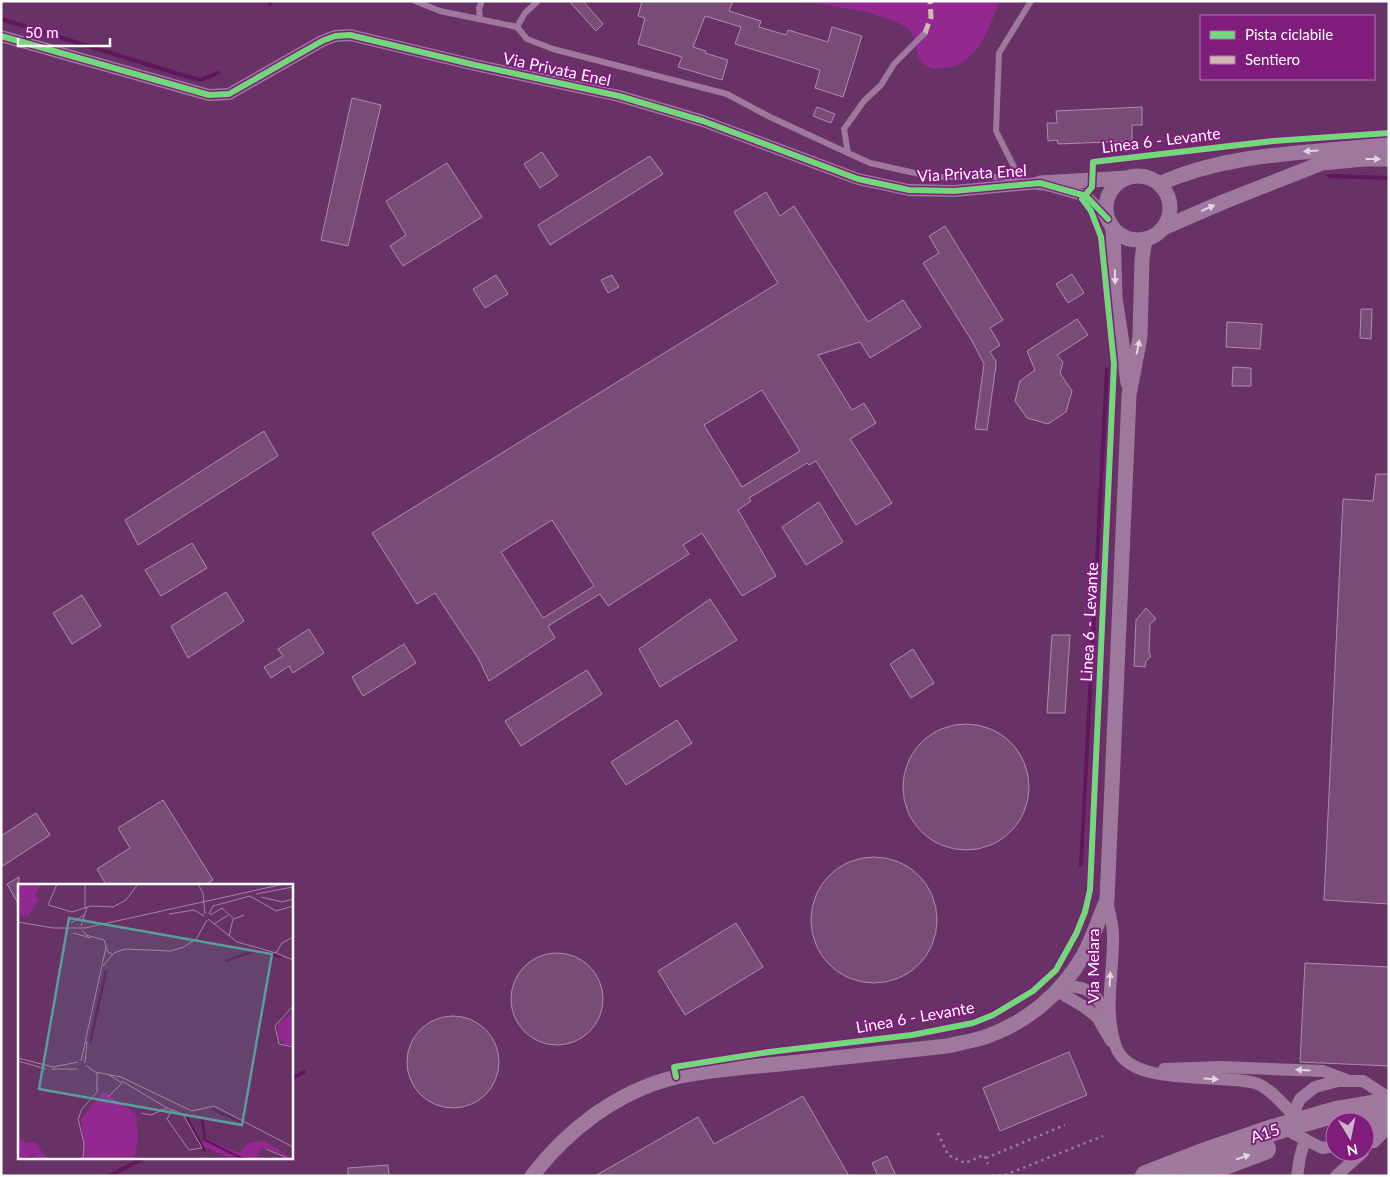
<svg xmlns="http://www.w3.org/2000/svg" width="1390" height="1177" viewBox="0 0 1390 1177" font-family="Lato,sans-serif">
<rect width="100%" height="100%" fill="#693267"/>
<!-- green -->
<path fill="#922890" d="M802,1H1000C989,27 976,69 941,68C938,68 932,69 929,67C925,66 921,60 917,57L916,42L909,29L896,22L867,12Z"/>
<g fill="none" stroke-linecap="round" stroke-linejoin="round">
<!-- stream -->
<g stroke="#5f165c" stroke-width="4">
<polyline points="270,1 270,4"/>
<polyline points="1,19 185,76 200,80 218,73"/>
<polyline points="1329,176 1389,178"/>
<polyline points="1081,865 1107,369"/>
<polyline points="291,1079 304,1072"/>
<polyline points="109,1176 144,1158"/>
</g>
</g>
<!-- building -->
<g fill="#794c78" stroke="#ae8cad" fill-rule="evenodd">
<polygon points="569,1 583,1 603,24 596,31"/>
<polygon points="642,1 733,1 729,11 761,21 759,27 786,35 788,30 828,42 832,27 862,36 843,97 815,88 820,70 735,44 741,27 705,16 693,47 706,51 705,53 728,60 722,80 678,67 682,57 638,44 645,18 638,16"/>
<polygon points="352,98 381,105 348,246 321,240"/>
<polygon points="817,107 835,114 831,123 813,116"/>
<polygon points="1142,107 1142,125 1132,125 1132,141 1058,144 1057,140 1048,141 1047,123 1057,123 1056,111"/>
<polygon points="542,152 558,176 540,188 524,164"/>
<polygon points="650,156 663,174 550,245 538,225"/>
<polygon points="447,163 482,217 403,266 390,246 406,235 386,201"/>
<path d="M766,192L780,216L794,206L868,322L903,300L921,327L870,358L860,342L818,355L852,410L864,403L876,423L850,439L892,503L856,525L816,461L809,465L807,463L749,498L751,501L738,510L776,576L742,596L702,533L683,545L689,554L608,606L600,594L548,626L555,638L489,681L478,658L435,593L417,604L372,533L778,283L734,212ZM762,390L800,451L742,487L704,425ZM552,520L594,586L543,618L501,552Z"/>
<polygon points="945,226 1003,320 990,328 1000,345 990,352 996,361 996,365 987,430 975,429 984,364 972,341 923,263 939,253 929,236"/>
<polygon points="1072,274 1084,293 1068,303 1056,284"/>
<polygon points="496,275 508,294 485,308 473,289"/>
<polygon points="612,275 619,287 608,293 601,280"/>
<polygon points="1361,309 1372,309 1371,339 1360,338"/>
<polygon points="1077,319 1088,335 1057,355 1063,362 1060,373 1072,391 1066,412 1048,424 1027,418 1015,401 1020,381 1035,370 1027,351"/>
<polygon points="1227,322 1262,324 1260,349 1226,347"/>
<polygon points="1233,367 1251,368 1251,386 1232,386"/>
<polygon points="264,431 278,456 138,545 125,520"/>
<polygon points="1376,474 1389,474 1389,904 1324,900 1343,499 1373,501"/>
<polygon points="819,502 843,542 806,565 782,527"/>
<polygon points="192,543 207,568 161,596 145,570"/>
<polygon points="226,592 244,621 188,658 171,626"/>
<polygon points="82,595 101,626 72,644 53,613"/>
<polygon points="710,599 737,640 660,687 639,649"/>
<polygon points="1146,608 1156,619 1150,624 1149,653 1151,656 1146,661 1145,667 1134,666 1136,620"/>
<polygon points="309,629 324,653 293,673 289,666 271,678 264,667 283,656 278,649"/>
<polygon points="1052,635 1070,635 1065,713 1047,713"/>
<polygon points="404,644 416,663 363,696 352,677"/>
<polygon points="913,649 934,683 911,698 890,664"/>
<polygon points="587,670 602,694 521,746 505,721"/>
<polygon points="677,720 692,743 626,785 611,762"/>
<circle cx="966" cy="787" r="63"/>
<polygon points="163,800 213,880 203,886 107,886 97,869 130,848 118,828"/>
<polygon points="36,813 50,835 1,867 1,836"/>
<circle cx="874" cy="920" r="63"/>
<polygon points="19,877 19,905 7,884"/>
<polygon points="736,923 763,967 685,1015 658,971"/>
<circle cx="557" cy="999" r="46"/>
<polygon points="1305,963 1389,967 1389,1066 1300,1062"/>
<circle cx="453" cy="1062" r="46"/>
<polygon points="1069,1052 1087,1095 1000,1131 983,1088"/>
<polygon points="803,1096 849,1176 595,1176 698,1117 714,1144"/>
<polygon points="887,1156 896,1176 878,1176 872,1163"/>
<polygon points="388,1165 389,1176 348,1176 348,1168"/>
</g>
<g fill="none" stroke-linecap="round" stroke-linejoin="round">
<!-- path -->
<g stroke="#9f789e" stroke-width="2.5" stroke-dasharray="2.5 4" stroke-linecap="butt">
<polyline points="938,1133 948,1155 965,1163 984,1155 988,1164"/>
<polyline points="986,1158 1065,1125"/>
<polyline points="992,1176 1005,1175 1103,1136"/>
</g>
<!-- service -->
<g stroke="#9f789e" stroke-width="6">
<polyline points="415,1 440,11 517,27"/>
<polyline points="538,1 525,13 517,27 527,39 553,49 727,94 770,117 848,153"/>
<polyline points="480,19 479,8 482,1"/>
<polyline points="925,33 894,64 881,85 864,101 844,129 848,153 870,163 933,177 1019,177"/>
<polyline points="1020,179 996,131 999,53 1031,1"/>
</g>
<!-- minor -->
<g stroke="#9f789e" stroke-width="12">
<polyline points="1,36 209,95 229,94 322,41 335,36 350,35 475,65 619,96 703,121 858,179 909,190 954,191 1040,183 1086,196 1108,219"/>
<path d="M1107,900C1109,911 1112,922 1113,933C1114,972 1103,1009 1116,1047C1131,1089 1225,1072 1258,1084C1272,1090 1282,1104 1293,1114"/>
<path d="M1061,986C1089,986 1097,992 1107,1018"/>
<polyline points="1057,991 1083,1006 1097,1017 1111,1041"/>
<polyline points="1164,1069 1221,1067 1323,1071 1347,1080"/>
<polyline points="1335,1146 1322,1148 1294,1134 1293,1114 1300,1099 1315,1087 1338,1081 1363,1081 1386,1096 1387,1129 1374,1142 1365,1143"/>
<polyline points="1297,1176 1300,1157 1305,1139"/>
<polyline points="1336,1176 1363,1152"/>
</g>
<!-- tertiary -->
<g stroke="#9f789e" stroke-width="15">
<circle cx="1138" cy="208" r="32"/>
<polyline points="1040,183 1127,178"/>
<path d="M1159,184C1231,151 1312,154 1389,144"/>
<polyline points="1113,228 1115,297 1128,383"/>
<polyline points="1163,228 1223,202 1322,163 1364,159 1389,159"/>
<path d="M532,1176C568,1129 618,1091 676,1077C713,1069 752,1067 789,1063C842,1057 895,1052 947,1046C960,1043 973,1041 985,1037C1026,1023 1061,994 1083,956C1093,938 1099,918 1107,900L1129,395L1140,337L1142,259L1145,239"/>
</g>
<!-- motorway -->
<g stroke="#a0799e" stroke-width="22">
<polyline points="1146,1176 1203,1154 1273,1130"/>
<polyline points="1192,1176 1265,1149"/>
</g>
<!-- motorway-bridge -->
<g stroke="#a0799e" stroke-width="22">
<polyline points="1365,1124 1389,1121"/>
<polyline points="1273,1130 1336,1112 1389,1103"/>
</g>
<!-- quiet -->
<polyline stroke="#d1b7ad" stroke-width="5" stroke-dasharray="10 5" stroke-linecap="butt" points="925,33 931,17 930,1"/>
<defs>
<g id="cycleway">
<polyline points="1,36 209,95 229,94 322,41 335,36 350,35 475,65 619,96 703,121 858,179 909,190 954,191 1040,183 1086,196 1108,219"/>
<polyline points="676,1077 674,1067 769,1052 912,1035 973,1023 993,1015 1033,991 1056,970 1076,934 1085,912 1090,890 1114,364 1101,237 1091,211 1082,199 1092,187 1093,162 1273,141 1389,133"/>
</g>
</defs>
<!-- cycleway casing -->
<use href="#cycleway" stroke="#7f1c7c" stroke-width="9"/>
<!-- cycleway -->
<use href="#cycleway" stroke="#71d979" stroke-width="6"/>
</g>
<!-- one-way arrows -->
<defs><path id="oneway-solid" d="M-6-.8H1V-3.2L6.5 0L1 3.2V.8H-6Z" transform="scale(1.25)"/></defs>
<g fill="#e2d6e2">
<use href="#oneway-solid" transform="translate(1311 151) rotate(176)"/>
<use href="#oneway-solid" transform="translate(1373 159)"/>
<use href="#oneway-solid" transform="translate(1208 208) rotate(-24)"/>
<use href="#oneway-solid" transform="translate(1115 277) rotate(89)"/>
<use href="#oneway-solid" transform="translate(1138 347) rotate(-79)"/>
<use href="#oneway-solid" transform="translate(1110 979) rotate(-87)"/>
<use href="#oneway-solid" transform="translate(1303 1070) rotate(-177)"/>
<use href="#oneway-solid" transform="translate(1211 1079) rotate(4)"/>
</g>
<use fill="#e2d7e2" href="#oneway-solid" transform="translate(1243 1157) rotate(-19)"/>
<g text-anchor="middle" stroke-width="4" stroke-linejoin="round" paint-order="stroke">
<!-- street labels -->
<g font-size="16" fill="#fff" stroke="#7f1c7c">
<text transform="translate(557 69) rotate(12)" y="6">Via Privata Enel</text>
<text transform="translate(1161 140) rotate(-7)" y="6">Linea 6 - Levante</text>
<text transform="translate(972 173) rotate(-3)" y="6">Via Privata Enel</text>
<text transform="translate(1089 622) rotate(-87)" y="6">Linea 6 - Levante</text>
<text transform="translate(1093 966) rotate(-90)" y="6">Via Melara</text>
<text transform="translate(915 1017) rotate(-10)" y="6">Linea 6 - Levante</text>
<text transform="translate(1265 1133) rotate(-18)" y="6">A15</text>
</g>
</g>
<!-- overview -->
<g transform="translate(18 884)">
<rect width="275" height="275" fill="#693267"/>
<path d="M0,0H25L17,10L21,15L10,32L0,31ZM275,128V161H268L260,153V140ZM85,207L118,230L120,256L116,275H67L63,235ZM0,252L8,258L18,259L29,275H19L16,271L0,275ZM189,256L221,269L231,259L245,256L275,275L250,264L242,265L240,275H214L187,263L184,258Z" fill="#922890"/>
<path fill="none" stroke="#5f165c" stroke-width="2.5" d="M207,77L240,66L263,73M72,159L88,87M194,225L224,238M169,233L187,268M184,234L187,256L225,275"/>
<path fill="none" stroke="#a584a4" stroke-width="1" d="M39,0L30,21L54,28L73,22L95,23L108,16L120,0M180,0L185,9L187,30M238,10L275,3M243,13L264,18L275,15M67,24V0M151,30L176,26L186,32M191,30L195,22L232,12L258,27L275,22M192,31L204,24L216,35L226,31M190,35L219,58L258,69L264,59L275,53M0,38L35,44H67L266,0M53,39L66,31M196,40L210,31M63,42L69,23M64,46L68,51L86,56L90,68L94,70M55,49L73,54M211,52L215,35M258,69L275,76M85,82L96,69L107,65L153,67L166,63L179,54L189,36M275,122L257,142L261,160L275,163M0,174L35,183L60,178M0,177L28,185M63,177L88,63M67,179L69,157M68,181L77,188L103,193L174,227L196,222L275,263M34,185H59M104,197L149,224L133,231L123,229M90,213L104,199L91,191M149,224L154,226L160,228L166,232L184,264L171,266L149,235L154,226M248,265L272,275M65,275L66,259L60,235L64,225L79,208V188"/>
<path fill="#579f9a" fill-opacity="0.15" stroke="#579f9a" stroke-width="2.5" d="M51,34L254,70L224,241L21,205Z"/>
<rect width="275" height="275" fill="none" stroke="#fff" stroke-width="2.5"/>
</g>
<!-- border -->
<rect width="1390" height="1177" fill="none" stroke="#ffffff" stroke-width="5"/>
<!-- legend -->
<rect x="1200" y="15" width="175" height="65" fill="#7f1c7c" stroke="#b277b0"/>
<rect x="1210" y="31" width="25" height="8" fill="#71d979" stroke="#b277b0"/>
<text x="1245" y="40" font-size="15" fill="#ffffff">Pista ciclabile</text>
<rect x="1210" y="56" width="25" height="8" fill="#d1b7ad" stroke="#b277b0"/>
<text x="1245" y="65" font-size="15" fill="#ffffff">Sentiero</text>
<!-- north arrow -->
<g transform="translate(1350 1137) rotate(170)"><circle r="24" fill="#7f1c7c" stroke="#b277b0"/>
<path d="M0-4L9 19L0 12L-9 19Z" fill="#cab7ca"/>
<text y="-8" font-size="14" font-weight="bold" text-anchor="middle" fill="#ffffff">N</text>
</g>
<!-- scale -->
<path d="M18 38v8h92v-8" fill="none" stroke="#ffffff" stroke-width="2.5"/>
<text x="25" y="38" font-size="15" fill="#ffffff" stroke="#7f1c7c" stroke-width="4" paint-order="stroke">50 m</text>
</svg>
